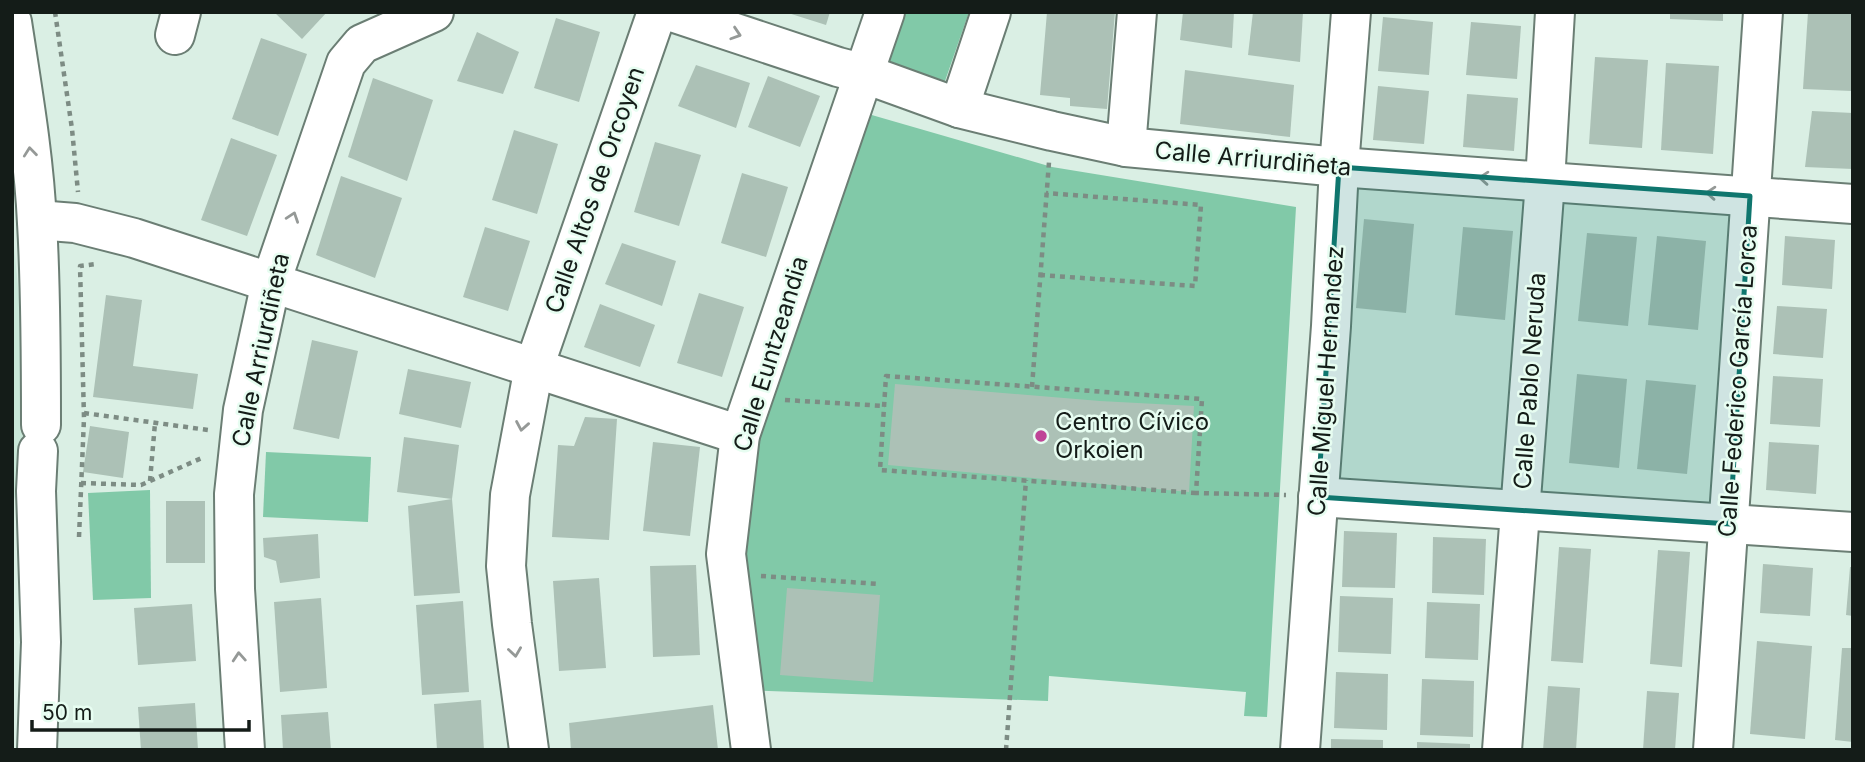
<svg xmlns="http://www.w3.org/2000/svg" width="1865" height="762" viewBox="0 0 1865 762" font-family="Inter,sans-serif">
<rect width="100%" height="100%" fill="#daefe4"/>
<!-- built -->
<polygon fill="#c9e7d8" points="12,225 29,401 19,484 12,506"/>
<!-- green -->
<g fill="#81c9a8">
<polygon points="906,12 969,12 945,81 888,63"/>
<polygon points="851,109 1052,167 1296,207 1267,717 1244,716 1246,692 1049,676 1048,701 744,690 726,554"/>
<polygon points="266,452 371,457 368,522 263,517"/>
<polygon points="150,490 151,598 93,600 88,493"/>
</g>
<!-- building -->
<g fill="#acc1b6">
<polygon points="274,12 327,12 302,39"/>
<polygon points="785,12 830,12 826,25"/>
<polygon points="1047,12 1115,12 1107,109 1070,106 1070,98 1040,95"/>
<polygon points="1183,12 1234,12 1232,48 1180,40"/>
<polygon points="1253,12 1303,12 1300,62 1248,55"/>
<polygon points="1670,12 1723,12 1723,21 1670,19"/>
<polygon points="1808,12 1853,12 1852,91 1803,89"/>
<polygon points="1383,17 1433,22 1429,75 1378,71"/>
<polygon points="556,18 600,32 579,102 534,88"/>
<polygon points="1471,22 1521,26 1517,79 1466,75"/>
<polygon points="477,32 519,52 503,94 457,81"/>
<polygon points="261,38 307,54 278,136 232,119"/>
<polygon points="1595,57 1648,60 1642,148 1589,144"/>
<polygon points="1666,63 1719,66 1713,154 1661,150"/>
<polygon points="696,65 750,83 736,128 678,106"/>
<polygon points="1185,70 1294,85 1290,137 1180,124"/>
<polygon points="768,76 820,96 800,147 748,127"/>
<polygon points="373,78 433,100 407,181 348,157"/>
<polygon points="1378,86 1429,91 1424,144 1373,140"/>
<polygon points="1467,94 1518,98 1514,151 1463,147"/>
<polygon points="1812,111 1853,113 1853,169 1805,167"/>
<polygon points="514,130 558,144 537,214 492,200"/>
<polygon points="231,138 277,155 247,236 201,220"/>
<polygon points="655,142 701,155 679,226 634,212"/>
<polygon points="742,173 788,187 766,257 721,243"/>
<polygon points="341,176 402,198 375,278 316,255"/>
<polygon points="1364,219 1414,224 1406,313 1356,308"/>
<polygon points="485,227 530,241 508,311 463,297"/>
<polygon points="1463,227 1513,231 1505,320 1455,315"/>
<polygon points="1587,233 1637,237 1628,326 1578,321"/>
<polygon points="1657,236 1706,241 1698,330 1648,325"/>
<polygon points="1785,236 1835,240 1832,289 1782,285"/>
<polygon points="622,243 676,261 662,306 605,284"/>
<polygon points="699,293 744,307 722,377 677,363"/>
<polygon points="106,295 142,300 133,366 198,374 193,409 93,397"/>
<polygon points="600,304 655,325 640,367 584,347"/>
<polygon points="1777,306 1827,309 1823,358 1773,354"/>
<polygon points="312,340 358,351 339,439 293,429"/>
<polygon points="408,369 471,382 461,428 399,414"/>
<polygon points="1577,374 1627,379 1619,468 1569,463"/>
<polygon points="1773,376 1823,379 1820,427 1770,424"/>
<polygon points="1646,380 1696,385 1687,474 1637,469"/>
<polygon points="895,384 1100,401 1194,406 1189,492 888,465"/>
<polygon points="585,417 617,419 609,540 552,537 558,445 574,446"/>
<polygon points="90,426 129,432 123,478 83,472"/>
<polygon points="404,437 459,445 452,499 460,593 414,596 408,506 452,499 397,492"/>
<polygon points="653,442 700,447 690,536 643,531"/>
<polygon points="1769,442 1819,445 1816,494 1766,490"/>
<rect x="166" y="501" width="39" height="62"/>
<polygon points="1344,531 1397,533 1395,588 1342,587"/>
<polygon points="318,534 320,578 280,583 276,561 264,557 263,538"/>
<polygon points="1433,537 1486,539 1484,595 1432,593"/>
<polygon points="1559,547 1591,549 1583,663 1551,661"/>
<polygon points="1658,550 1690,552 1682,667 1650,664"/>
<polygon points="1763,564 1813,568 1810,616 1760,613"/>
<polygon points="696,565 700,655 653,657 650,566"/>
<polygon points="1850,567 1853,567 1853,616 1846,615"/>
<polygon points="599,578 606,668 559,671 553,581"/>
<polygon points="787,588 880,595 873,682 780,675"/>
<polygon points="1340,596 1393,598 1391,654 1338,652"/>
<polygon points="321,598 327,688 280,692 274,602"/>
<polygon points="463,601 469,692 422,695 416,605"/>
<polygon points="1427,602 1480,604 1478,660 1425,658"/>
<polygon points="192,604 196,661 138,665 134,608"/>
<polygon points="1757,641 1812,646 1805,739 1750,734"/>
<polygon points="1842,648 1853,648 1853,742 1835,740"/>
<polygon points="1336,672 1388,674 1387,730 1334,728"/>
<polygon points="1422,679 1474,681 1473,737 1420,735"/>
<polygon points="1548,686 1580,688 1576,750 1543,750"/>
<polygon points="1647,691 1679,693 1675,750 1643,750"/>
<polygon points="481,700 484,750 437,750 434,704"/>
<polygon points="195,703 198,750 141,750 138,707"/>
<polygon points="713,705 718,750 571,750 569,723"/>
<polygon points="328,712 331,750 283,750 281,715"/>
<polygon points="1331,739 1383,740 1383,750 1331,750"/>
<polygon points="1417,742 1470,744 1470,750 1417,750"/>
</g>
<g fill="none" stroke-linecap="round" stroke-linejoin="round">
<defs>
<g id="minor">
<polyline points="672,12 838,67 865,74 959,108 1052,131 1126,147 1339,167 1853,204"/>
<path d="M12,22C22,88 34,156 37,223C41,290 41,358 41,425"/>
<polyline points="175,35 181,12"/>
<polyline points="959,108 991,12"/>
<polyline points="1126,147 1137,12"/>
<polyline points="37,220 75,223 134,238 740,435"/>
<polyline points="1318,497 1853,532"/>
<polyline points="37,750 41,642 36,491 38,451"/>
<polyline points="245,750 235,589 234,494 243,410 271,282 346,63 362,44 434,12"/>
<polyline points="529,750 512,624 506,566 510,495 534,367 657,12"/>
<polyline points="751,750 726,554 740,435 885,12"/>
<polyline points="1300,750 1331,326 1339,167 1351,12"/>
<polyline points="1502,750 1545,182 1555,12"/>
<path d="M1713,750C1732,504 1745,258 1763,12"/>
</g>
</defs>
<!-- minor casing -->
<use href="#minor" stroke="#6b7e74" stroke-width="42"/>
<!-- path -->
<g stroke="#7d8c84" stroke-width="4.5" stroke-dasharray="5 5" stroke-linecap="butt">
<polyline points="55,12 72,129 78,192"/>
<polyline points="1040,275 1195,286 1201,205 1046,193"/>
<polyline points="1032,387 1049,162"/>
<polyline points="785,400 885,406"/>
<polyline points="84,413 208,430"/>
<polyline points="150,481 155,423"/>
<polyline points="81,483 141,485 204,457"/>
<polyline points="1196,493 880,470 886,376 1202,399 1196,493 1286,495"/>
<polyline points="79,537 84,418 80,266 96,264"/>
<polyline points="761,576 879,584"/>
<polyline points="1006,750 1026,480"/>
</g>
<!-- minor -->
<use href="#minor" stroke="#fff" stroke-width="38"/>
</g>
<!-- one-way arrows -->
<defs><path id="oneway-chevron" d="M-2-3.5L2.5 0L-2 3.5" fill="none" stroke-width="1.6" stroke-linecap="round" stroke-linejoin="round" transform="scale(1.75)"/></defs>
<g stroke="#959997">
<use href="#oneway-chevron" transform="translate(736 34) rotate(18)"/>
<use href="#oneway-chevron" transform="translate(30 152) rotate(-96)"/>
<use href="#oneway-chevron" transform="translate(1484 178) rotate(-176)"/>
<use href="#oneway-chevron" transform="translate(1711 193) rotate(-176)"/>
<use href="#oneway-chevron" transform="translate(293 217) rotate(-71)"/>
<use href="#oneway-chevron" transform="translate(522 426) rotate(100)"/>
<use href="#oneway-chevron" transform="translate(515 652) rotate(82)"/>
<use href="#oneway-chevron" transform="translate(239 657) rotate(-94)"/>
</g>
<!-- marked area -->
<path fill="#0f766e" fill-opacity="0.2" stroke="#0f766e" stroke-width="5" stroke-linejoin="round" d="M1339,167L1750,196L1730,524L1318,497Z"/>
<!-- markers -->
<circle fill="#bf4597" stroke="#e7fdf1" stroke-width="2.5" cx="1041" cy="436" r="7"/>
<g text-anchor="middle" stroke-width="5" stroke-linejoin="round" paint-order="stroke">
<!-- street labels -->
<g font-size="24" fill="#141c18" stroke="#e7fdf1">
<text transform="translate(1253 159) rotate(5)" y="8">Calle Arriurdiñeta</text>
<text transform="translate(595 190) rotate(-71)" y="8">Calle Altos de Orcoyen</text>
<text transform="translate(261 350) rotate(-78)" y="8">Calle Arriurdiñeta</text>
<text transform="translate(771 354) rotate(-73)" y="8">Calle Euntzeandia</text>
<text transform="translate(1326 381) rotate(-86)" y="8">Calle Miguel Hernandez</text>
<text transform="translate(1530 381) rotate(-86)" y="8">Calle Pablo Neruda</text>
<text transform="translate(1738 381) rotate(-86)" y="8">Calle Federico García Lorca</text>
</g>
<!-- poi labels -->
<g font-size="24" fill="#141c18" stroke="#e7fdf1" text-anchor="start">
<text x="1055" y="430">Centro Cívico<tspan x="1055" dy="28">Orkoien</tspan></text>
</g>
</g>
<!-- border -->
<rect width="1865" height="762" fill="none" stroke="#141c18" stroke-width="28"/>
<!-- scale -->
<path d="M32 720v10h217v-10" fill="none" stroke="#141c18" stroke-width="3.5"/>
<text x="42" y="720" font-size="21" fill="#141c18" stroke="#e7fdf1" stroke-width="5" paint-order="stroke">50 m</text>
</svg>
